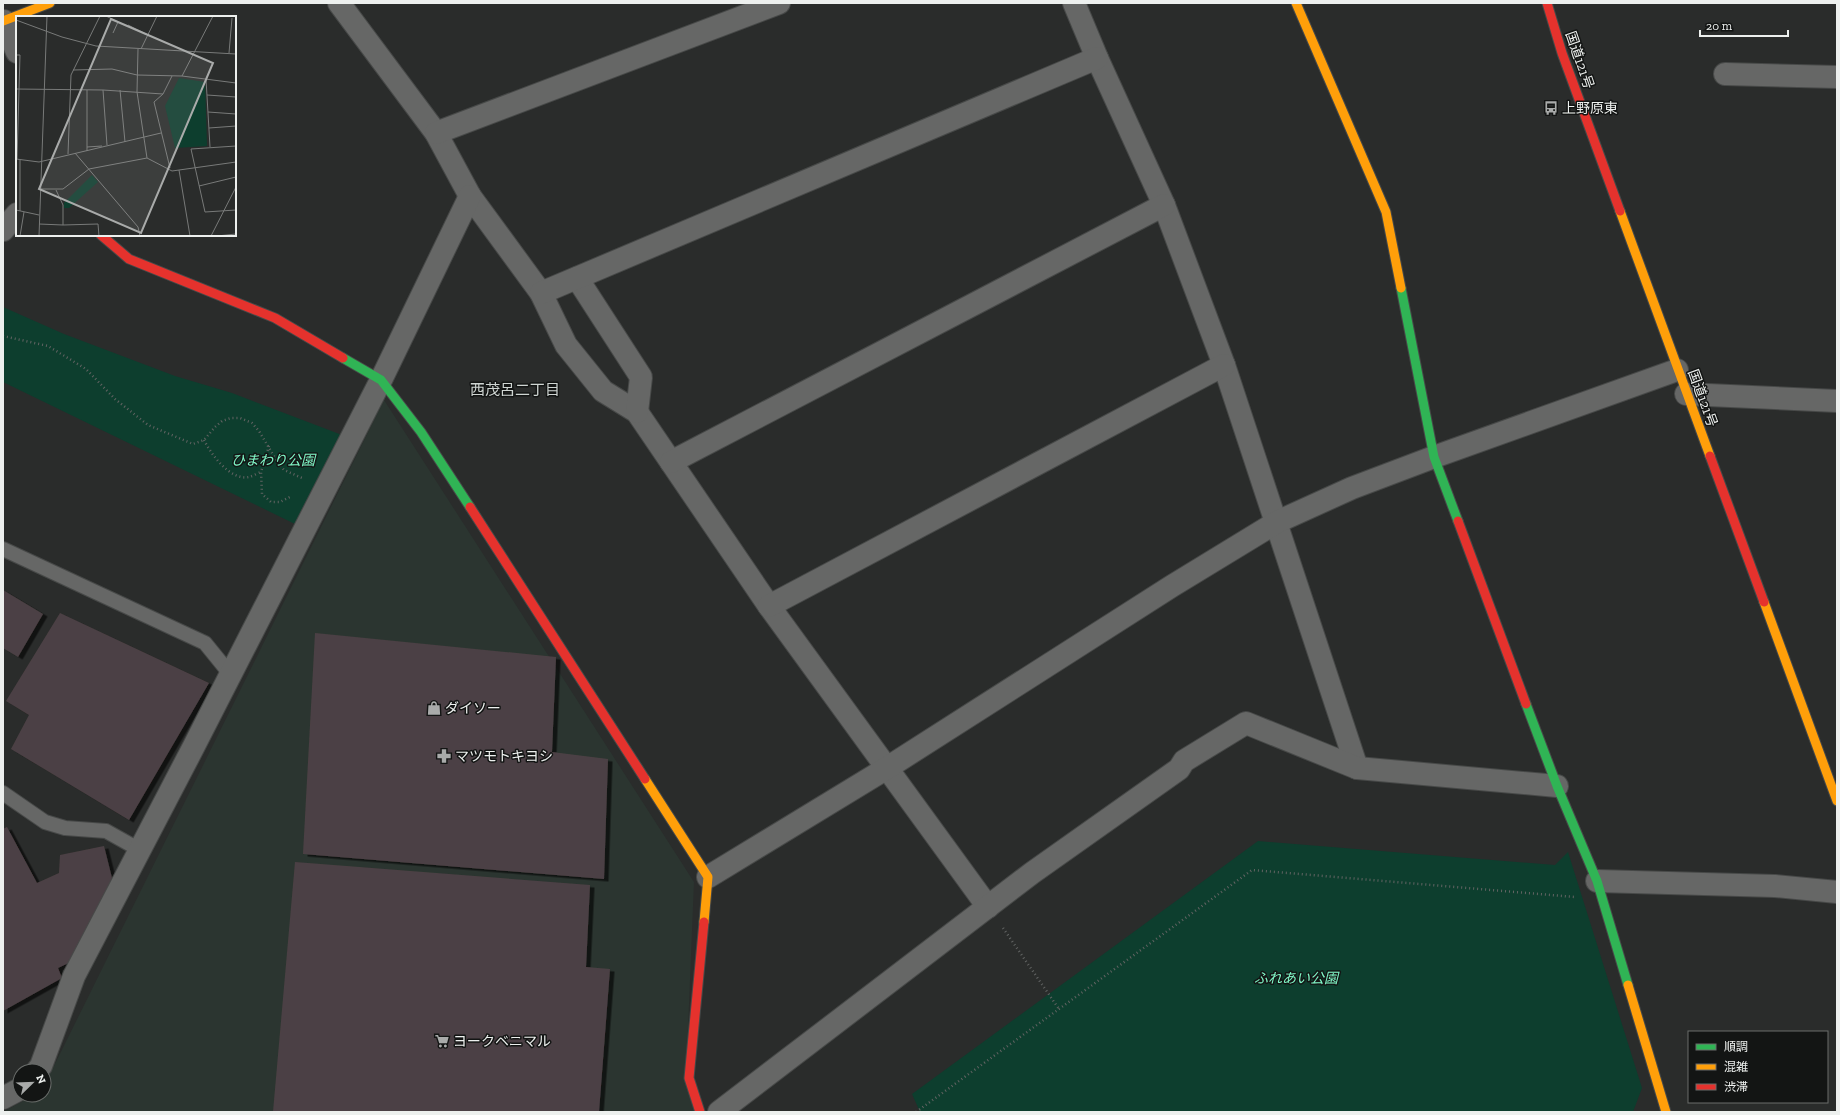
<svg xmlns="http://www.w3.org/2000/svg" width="1840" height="1115" viewBox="0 0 1840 1115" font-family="'Zilla Slab','Noto Sans JP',serif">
<defs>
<filter id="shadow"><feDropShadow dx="4.5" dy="2.5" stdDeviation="0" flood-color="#0009"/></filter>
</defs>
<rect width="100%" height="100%" fill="#2a2c2b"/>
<!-- built -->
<polygon fill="#2b3530" points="384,400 694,882 686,1078 699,1112 3,1112 34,1095 44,1095 44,1086"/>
<!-- green -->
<g fill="#0d3e2e">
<polygon points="3,307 64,334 175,376 232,393 342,435 295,524 3,382"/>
<polygon points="1258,841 1555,865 1568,852 1642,1088 1633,1112 920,1112 912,1094"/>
</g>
<!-- building -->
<g fill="#4c4044" filter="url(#shadow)">
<polygon points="3,590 43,614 18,657 3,648"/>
<polygon points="60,613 209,683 129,820 11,749 29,715 6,701"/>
<polygon points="315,633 556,657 552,752 608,759 604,879 303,854"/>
<polygon points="7,827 37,883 59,873 60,855 104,846 112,878 75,960 58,968 62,978 3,1011 3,829"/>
<polygon points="295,862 590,885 586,967 610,969 599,1112 273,1112"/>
</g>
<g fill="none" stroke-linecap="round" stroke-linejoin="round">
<defs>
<g id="lane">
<polyline points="3,549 205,643 231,675"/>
<polyline points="3,793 45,822 65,828 106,831 140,850"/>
</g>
<g id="street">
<polyline points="339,3 436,133 470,196 541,293 566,345 603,391 637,412 769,606 988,907"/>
<polyline points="1074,3 1097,58 1164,205 1224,365 1357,768"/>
<polyline points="4,21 17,52"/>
<polyline points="1725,74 1837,77"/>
<polyline points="436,133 779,3"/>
<polyline points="3,230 17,214"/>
<polyline points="577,278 641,377 637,412"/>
<polyline points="541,293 1097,58"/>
<polyline points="1686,394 1837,401"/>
<polyline points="671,462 1164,205"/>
<polyline points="769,606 1224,365"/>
<polyline points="708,877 887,768 1172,586 1277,522 1352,488 1434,457 1677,370"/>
<polyline points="1597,881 1775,886 1837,892"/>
<polyline points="37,1071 41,1066 74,976 194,746 381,380 470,196"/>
<polyline points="3,1098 20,1089"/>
<polyline points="719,1112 1032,873 1179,769 1184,761 1246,723 1357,768 1557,786"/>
</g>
<g id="fast">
<polyline points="1401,288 1434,457 1458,521"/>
<polyline points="343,358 381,380 421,432 470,507"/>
<polyline points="1526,704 1557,786 1597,881 1628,985"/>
</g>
<g id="slow">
<polyline points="1296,3 1386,212 1401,288"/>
<polyline points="3,21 50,3"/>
<polyline points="1620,211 1710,456"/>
<polyline points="1764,602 1837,801"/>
<polyline points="645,779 708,877 704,922"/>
<polyline points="1628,985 1666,1112"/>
</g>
<g id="jam">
<polyline points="1547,3 1562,53 1620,211"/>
<polyline points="101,235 129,259 275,318 343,358"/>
<polyline points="1710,456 1764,602"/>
<polyline points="470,507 645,779"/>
<polyline points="1458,521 1526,704"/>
<polyline points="700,1112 689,1078 704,922"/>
</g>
</defs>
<!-- lane casing -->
<use href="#lane" stroke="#474948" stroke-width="16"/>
<!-- street casing -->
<use href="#street" stroke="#474948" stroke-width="24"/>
<!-- fast casing -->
<use href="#fast" stroke="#474948" stroke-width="11"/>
<!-- slow casing -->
<use href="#slow" stroke="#474948" stroke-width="11"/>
<!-- jam casing -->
<use href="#jam" stroke="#474948" stroke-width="11"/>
<!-- path -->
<g stroke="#626463" stroke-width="2.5" stroke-dasharray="1 3" stroke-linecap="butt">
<polyline points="3,336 48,346 86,369 115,399 148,425 193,444 204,440 215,427 222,421 231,418 240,418 252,423 259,431 278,463 284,470 302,478"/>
<path d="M204,440C211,454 230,481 249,477C253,476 258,473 261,472"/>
<polyline points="269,446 261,472 262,494 271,502 280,502 290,497"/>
<polyline points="1003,928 1059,1009"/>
<polyline points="916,1112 1252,870 1575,897"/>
</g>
<!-- lane -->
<use href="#lane" stroke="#666766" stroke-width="14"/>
<!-- street -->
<use href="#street" stroke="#666766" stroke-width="22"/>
<!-- fast -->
<use href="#fast" stroke="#30b455" stroke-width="9"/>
<!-- slow -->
<use href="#slow" stroke="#ff9f0a" stroke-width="9"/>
<!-- jam -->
<use href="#jam" stroke="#e5322d" stroke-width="9"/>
</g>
<!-- icons -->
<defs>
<symbol id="bus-bare" viewBox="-9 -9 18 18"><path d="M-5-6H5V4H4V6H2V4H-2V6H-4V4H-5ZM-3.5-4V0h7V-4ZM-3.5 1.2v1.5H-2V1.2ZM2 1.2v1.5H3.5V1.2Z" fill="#a9abaa" stroke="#131514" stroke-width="2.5" paint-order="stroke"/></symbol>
<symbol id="shop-bare" viewBox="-9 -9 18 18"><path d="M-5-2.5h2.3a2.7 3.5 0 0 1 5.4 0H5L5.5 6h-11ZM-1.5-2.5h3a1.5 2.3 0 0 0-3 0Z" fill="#a9abaa" stroke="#131514" stroke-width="2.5" paint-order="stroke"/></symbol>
<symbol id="pharmacy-bare" viewBox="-9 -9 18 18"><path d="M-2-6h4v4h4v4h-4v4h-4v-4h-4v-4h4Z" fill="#a9abaa" stroke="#131514" stroke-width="2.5" paint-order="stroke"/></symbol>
<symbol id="supermarket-bare" viewBox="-9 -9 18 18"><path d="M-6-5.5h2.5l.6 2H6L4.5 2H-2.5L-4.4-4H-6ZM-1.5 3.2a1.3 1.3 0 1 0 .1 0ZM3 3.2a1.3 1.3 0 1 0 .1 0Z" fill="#a9abaa" stroke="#131514" stroke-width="2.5" paint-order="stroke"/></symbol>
</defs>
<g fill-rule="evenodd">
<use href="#bus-bare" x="1541" y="98" width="20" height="20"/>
<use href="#shop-bare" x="424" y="698" width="20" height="20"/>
<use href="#pharmacy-bare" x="434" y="746" width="20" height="20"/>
<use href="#supermarket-bare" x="432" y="1031" width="20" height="20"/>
</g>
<g text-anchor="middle" stroke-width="3" stroke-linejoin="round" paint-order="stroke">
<!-- street labels -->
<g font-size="14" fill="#edf0ee" stroke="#131514">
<text transform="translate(1580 60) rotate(71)" y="5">国道121号</text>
<text transform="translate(1703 398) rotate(70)" y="5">国道121号</text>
</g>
<!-- poi labels -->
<g font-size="14" fill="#edf0ee" stroke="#131514" text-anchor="start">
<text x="1562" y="113">上野原東</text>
<text x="445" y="713">ダイソー</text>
<text x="455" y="761">マツモトキヨシ</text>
<text x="453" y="1046">ヨークベニマル</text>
</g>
<!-- park labels -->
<g font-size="14" font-style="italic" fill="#80f8c8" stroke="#131514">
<text x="273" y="465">ひまわり公園</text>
<text x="1296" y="983">ふれあい公園</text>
</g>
<!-- neighbourhood labels -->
<g font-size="15" fill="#cfd5d2" stroke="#131514">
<text x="515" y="395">西茂呂二丁目</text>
</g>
</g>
<!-- overview -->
<g transform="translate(16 16)">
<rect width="220" height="220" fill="#2a2c2b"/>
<path d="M163,62L189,66L191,130L159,132L149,90ZM76,159L82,166L53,192H48V187Z" fill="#0d3e2e"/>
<path fill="none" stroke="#787a79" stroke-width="1" d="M90,0L102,6L97,17M0,4L46,21L80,30L220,38M112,9L132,19M122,33L121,76L131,142M125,33L141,0M213,37L216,2M0,39H4L1,143M57,54L96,53L121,59L166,60L220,67M166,60L197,0M190,63L194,131M0,73L87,74L147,78M87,74L91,129M104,74L109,126M191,79L220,81M192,96L220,98M193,112L220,110M220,130L175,133L189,196L220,194M71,131L86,130M71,135V74M59,137L122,211L124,220M52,138L55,59L84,0M0,143L23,146L145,117M154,152L138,86L147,78L156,60M163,154L174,220M183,170L220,161M25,173H47L73,153L131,142L156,155L220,146M40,174L47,189V209L82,208L83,220M0,194L23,199M4,195V144M23,208L47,209M4,220L8,196M23,220L31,0M195,220L220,171M201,220L220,218"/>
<path fill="#a9abaa" fill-opacity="0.15" stroke="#a9abaa" stroke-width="2" d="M95,3L197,47L125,217L23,173Z"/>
<rect width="220" height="220" fill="none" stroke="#edf0ee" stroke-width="2"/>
</g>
<!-- border -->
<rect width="1840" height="1115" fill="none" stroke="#edf0ee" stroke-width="8"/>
<!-- legend -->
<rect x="1688" y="1031" width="140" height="72" fill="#131514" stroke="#6a6d6b"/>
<rect x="1696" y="1044" width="20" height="6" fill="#30b455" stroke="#6a6d6b"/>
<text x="1724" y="1051" font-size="12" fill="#edf0ee">順調</text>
<rect x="1696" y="1064" width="20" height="6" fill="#ff9f0a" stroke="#6a6d6b"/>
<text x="1724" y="1071" font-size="12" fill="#edf0ee">混雑</text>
<rect x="1696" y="1084" width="20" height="6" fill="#e5322d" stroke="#6a6d6b"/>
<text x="1724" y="1091" font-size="12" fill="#edf0ee">渋滞</text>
<!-- north arrow -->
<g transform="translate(32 1083) rotate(67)"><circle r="19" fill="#131514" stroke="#6a6d6b"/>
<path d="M0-3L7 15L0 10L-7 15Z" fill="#a9abaa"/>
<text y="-6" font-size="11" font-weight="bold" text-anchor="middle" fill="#edf0ee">N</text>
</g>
<!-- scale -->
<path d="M1700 30v6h88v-6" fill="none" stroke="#edf0ee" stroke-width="2"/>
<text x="1706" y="30" font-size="12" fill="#edf0ee" stroke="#131514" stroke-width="3" paint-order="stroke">20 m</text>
</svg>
